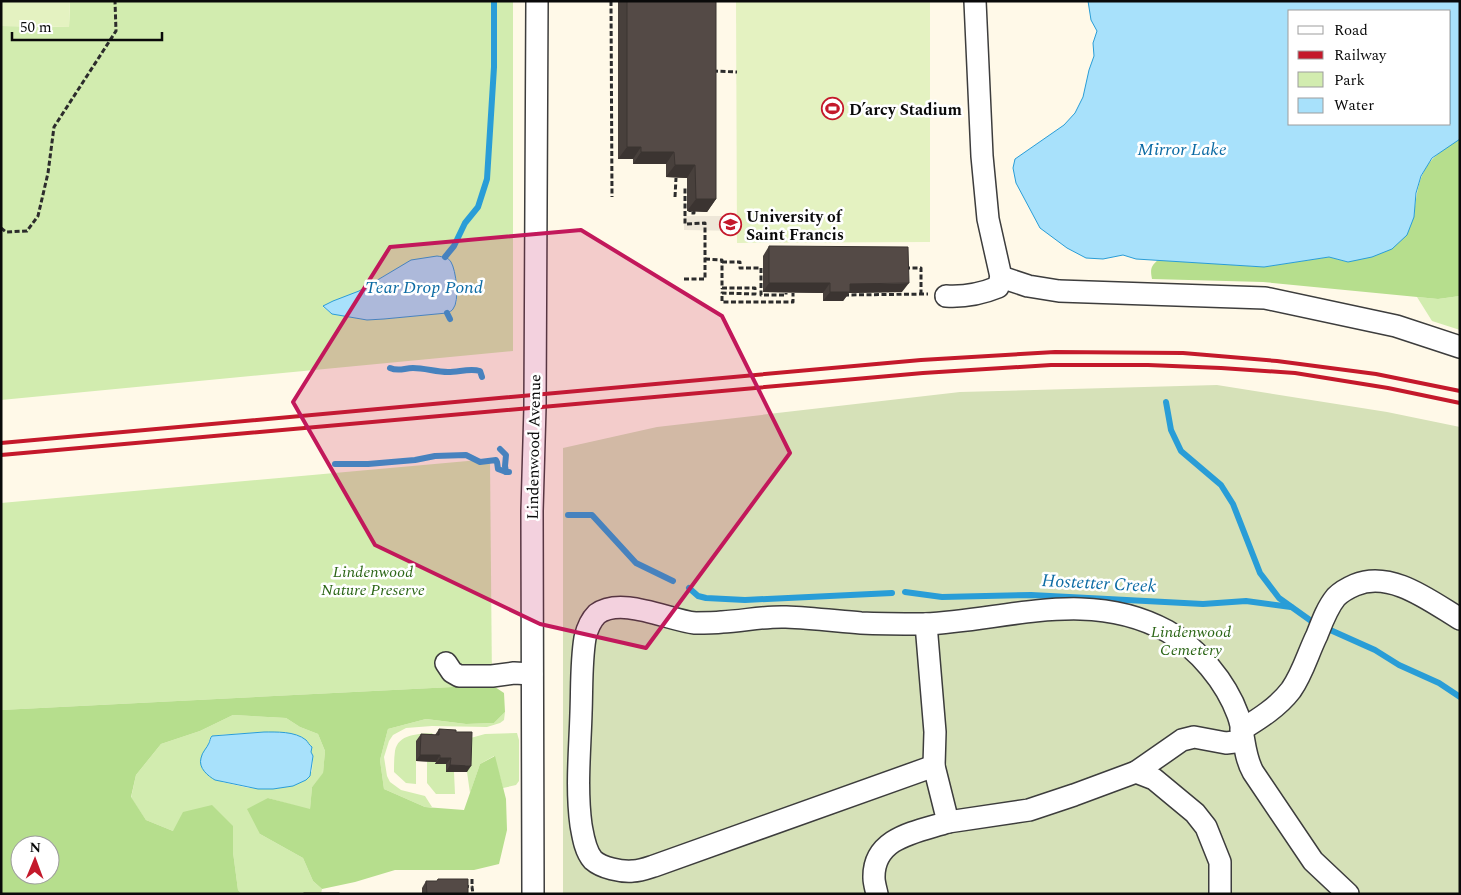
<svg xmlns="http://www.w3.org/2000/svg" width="1461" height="895" viewBox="0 0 1461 895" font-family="Spectral,serif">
<rect width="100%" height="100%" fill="#fff9e8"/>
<!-- green -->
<g fill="#d2ecaf" fill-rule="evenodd">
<path d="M70,1H513V351L1,400V26L69,27ZM451,262C454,273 462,299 453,309C452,311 449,312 447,313L384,319L367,320L332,314L323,307C334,299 347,297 359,291C371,286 380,276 393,272C409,267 434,265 451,262Z"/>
<polygon points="1460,296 1460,330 1432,321 1417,297 1438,299"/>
<polygon points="490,459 492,685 1,710 1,503"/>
<polygon points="505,712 504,720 500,723 487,727 432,726 406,728 393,735 389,741 384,757 387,776 390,782 401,790 425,796 432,807 425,807 384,789 380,760 388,729 426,719 466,724 494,723"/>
<path d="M233,715L286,718L300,727L318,734L325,751L323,774L312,787L310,810L268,798L260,834L303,858L313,881L322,889L321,894H242L238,890L233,852V826L173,831L146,820L131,798L136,775L161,744L200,731ZM264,732C276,733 295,731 306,740C308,742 309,745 311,747V752L313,756L312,771L306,780L292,786L273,789L249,788L222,782L202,768C200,757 208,748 210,738L218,735Z"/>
<path d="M432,733L434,736L416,761V784L406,783L394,772C394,765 394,758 395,751C398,734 418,734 432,733Z"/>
<polygon points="517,733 519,740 519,781 516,785 503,788 494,756 480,764 470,793 467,772 467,739 485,734"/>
<polygon points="427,761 436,762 436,764 446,764 446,772 454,772 455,794 436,794 427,783"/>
</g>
<!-- forest -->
<g fill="#b6de8d" fill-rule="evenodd">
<path d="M1460,139V296L1438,299L1263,282L1152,279C1150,269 1151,266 1158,260L1264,267L1329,257L1348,262L1414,217C1418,177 1422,160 1460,139Z"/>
<path d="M492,685L504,693L505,712L494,723L466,724L426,719L388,729L380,760L384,789L425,807L464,810L480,764L495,756L506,799L507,830L499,864L474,870H395L355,882L322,889L313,881L303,858L260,834L247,809L268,798L310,809L312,787L323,773L325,751L318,734L300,727L286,718L233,715L200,731L161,744L136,775L131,797L146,820L173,831L183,812L212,805L233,826V852L238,890L242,894H1V710ZM20,845H50V875H20Z"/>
</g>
<!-- cemetery -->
<polygon fill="#d6e1b8" points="1217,385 1387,412 1460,427 1460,894 563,894 563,448 657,427 960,392"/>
<!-- pitch -->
<g fill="#e4f2c1">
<polygon points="1,1 70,1 69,27 1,26"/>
<polygon points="736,1 930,1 930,242 737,243"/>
</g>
<!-- plaza -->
<polygon fill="#eee7d8" points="684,216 737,216 737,231 684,230"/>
<!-- water -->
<g fill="#a8e1fb" stroke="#299dd7" fill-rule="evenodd">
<path d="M1088,1H1460V139L1432,158L1421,176L1416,193L1414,217L1407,235L1392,249L1372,257L1348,262L1329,257L1264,267L1136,259L1123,255L1103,259L1086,258L1067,248L1040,228L1016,183L1013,168L1015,159L1064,125L1075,113L1083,97L1089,70L1094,56L1093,43L1097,31L1091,20ZM1290,11H1450V124H1290Z"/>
<path d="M437,256C443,257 448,257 451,262C456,270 460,301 453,309C452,311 449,312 447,313L384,319L367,320L332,314L323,306L333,301L359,291L411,260Z"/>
<path d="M264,732C276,732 295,731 306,740C308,742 309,745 312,747L311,752L313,756L310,776L306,780L293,786L273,789H258L215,780C208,776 198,768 201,758C202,752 207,748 209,743C210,741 210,738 212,736Z"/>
</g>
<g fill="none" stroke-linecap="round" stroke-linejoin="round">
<!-- stream -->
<g stroke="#299dd7" stroke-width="6">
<polyline points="445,257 454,246 465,223 478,207 487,179 494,67 494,1"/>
<polyline points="447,313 450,319"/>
<path d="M390,368C399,372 404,368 413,368C425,368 436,372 448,372C459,372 470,368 480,371L482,377"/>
<polyline points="1166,402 1171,430 1181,451 1221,485 1233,504 1260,573 1279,598 1314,623"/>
<polyline points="500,449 506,455 505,466 506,472 509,472"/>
<polyline points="335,464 368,464 415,460 435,456 466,455 480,462 496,460 497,462 498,469 506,472"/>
<polyline points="568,515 592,515 636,563 673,581"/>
<polyline points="689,588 698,596 706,598 745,600 892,593"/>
<polyline points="905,592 942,597 1031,595 1203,604 1246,601 1291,607"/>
<polyline points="1328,629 1375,650 1399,665 1439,683 1460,697"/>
</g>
<defs>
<g id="minor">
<polyline points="975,1 982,156 988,219 1001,277 1028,286 1059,291 1265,298 1396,326 1460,347"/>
<path d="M946,296C963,297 981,294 998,287L1001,277"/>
<polyline points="446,663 452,672 459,676 492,676 514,673 532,674"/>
<path d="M1241,730C1259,719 1278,707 1291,690C1303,673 1308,653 1317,635C1322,622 1327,608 1336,597C1341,592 1348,588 1355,585C1391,570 1430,601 1460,619"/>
<path d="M934,766L654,866C648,868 640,871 633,871C621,872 602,868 593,860C585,851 583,836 581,825C576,788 580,749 581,713C582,688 581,662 585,638C587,629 591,620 597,614C621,596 668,620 695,623C704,623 714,623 722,622C743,621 765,616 786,617C811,618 836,621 861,623C882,624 904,624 925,624C1007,620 1089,588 1167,631C1198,648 1226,682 1238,715C1245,734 1243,754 1253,772L1313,861L1348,894"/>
<polyline points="1136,772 1154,779 1195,813 1206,827 1220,862 1220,894"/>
<polyline points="948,822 1029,810 1074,795 1136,772 1182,740 1194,737 1226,743 1243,741"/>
<polyline points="533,894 532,511 535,407 537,1"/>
<path d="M877,894C876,889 874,883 874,878C873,837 917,832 948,822L934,766L935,732L926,624"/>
</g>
</defs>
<!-- minor casing -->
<use href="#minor" stroke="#3d3d3d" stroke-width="24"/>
<!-- path -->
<g stroke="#2c2c2c" stroke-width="3" stroke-dasharray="5 2.5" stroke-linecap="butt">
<polyline points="611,1 612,197"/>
<polyline points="713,71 737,72"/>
<polyline points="675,197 676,178"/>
<polyline points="690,207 690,213 694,213 694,209"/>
<polyline points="1,228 6,232 27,231 38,216 48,173 54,127 116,31 115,1"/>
<polyline points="705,259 722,260 722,288 755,288 755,294 722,293 722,302 793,302 793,293"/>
<polyline points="722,262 740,262 740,268 761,268 761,295 786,295 786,293"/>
<polyline points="905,268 921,268 921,293"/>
<polyline points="684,279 705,279 705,223 685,224 685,188"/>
<polyline points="844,295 928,294"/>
<polyline points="472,879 472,887"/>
<polyline points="464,886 472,887 473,894"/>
</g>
<!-- minor -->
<use href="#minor" stroke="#fff" stroke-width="21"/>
<!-- rail -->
<g stroke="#c4192b" stroke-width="4">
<polyline points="1,443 921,360 1055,352 1183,353 1277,361 1376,374 1460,391"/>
<polyline points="1,455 923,373 1051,365 1148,365 1221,368 1295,373 1388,388 1460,403"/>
</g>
</g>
<!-- wall -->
<g fill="#48403c">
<polygon points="618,1 716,1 716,199 707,212 687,211 687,178 666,177 666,164 633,164 633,159 618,159"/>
<polygon points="769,246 902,292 849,293 843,301 823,301 823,293 763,292 763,256"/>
<polygon points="439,729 456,732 467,772 446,772 446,764 435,764 436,762 416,761 416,741 421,734 435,735"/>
<polygon points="426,881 468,894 422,894 422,888"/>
</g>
<!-- shaded-wall -->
<g fill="#3b3431">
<polygon points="627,147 641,147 633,159 618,159"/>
<polygon points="641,152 674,152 666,164 633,164"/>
<polygon points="675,165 695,165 687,178 666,177"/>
<polygon points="696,199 716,199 707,212 687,211"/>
<polygon points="769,283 830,283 823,293 763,292"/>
<polygon points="909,283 902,292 849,293 843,301 823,301 830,292 850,284"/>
<polygon points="420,755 440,755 436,762 416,761"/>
<polygon points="440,758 451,758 446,764 435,764"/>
<polygon points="450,765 471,766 467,772 446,772"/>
</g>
<!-- building -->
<g fill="#544a46" stroke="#3b3431">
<polygon points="627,1 716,1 716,199 696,199 695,165 675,165 674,152 641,152 641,147 627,147"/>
<polygon points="769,246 908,247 909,283 850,284 850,292 830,292 830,283 769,283"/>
<polygon points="439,729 456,730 456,732 472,732 471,766 450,765 451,758 440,758 440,755 420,755 421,734 439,735"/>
<polygon points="438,879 468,879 468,894 427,894 426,881 437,881"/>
<rect x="304" y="893" width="35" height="1"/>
</g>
<!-- marked area -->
<path fill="#c2185b" fill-opacity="0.2" stroke="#c2185b" stroke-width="4" stroke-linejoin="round" d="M581,230L722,316L790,453L646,648L540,624L375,545L293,402L390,247Z"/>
<!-- icons -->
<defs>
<symbol id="stadium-ring" viewBox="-11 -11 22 22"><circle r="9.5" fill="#fff" stroke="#c4192b" stroke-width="1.5"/><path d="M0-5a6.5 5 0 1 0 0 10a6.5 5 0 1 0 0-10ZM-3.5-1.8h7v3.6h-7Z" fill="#c4192b"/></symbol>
<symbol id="university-ring" viewBox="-11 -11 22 22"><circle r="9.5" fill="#fff" stroke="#c4192b" stroke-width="1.5"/><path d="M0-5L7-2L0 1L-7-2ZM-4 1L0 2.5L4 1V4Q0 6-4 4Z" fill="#c4192b"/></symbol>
</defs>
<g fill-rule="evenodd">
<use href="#stadium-ring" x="820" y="96" width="25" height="25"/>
<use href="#university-ring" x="718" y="212" width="25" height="25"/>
</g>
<g text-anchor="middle" stroke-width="5" stroke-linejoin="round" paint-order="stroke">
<!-- poi labels -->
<g font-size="16" font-weight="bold" fill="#0a0a0a" stroke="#fff" text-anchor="start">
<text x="849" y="115">D’arcy Stadium</text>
<text x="746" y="222">University of<tspan x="746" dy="18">Saint Francis</tspan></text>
</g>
<!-- street labels -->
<g font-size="16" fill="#0a0a0a" stroke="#fff">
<text transform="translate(533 447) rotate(-89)" y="6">Lindenwood Avenue</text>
</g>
<!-- park labels -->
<g font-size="16" font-style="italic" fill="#2c6617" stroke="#fff">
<text x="373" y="577">Lindenwood<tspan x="373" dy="18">Nature Preserve</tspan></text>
<text x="1191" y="637">Lindenwood<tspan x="1191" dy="18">Cemetery</tspan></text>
</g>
<!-- water labels -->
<g font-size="18" font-style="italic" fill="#0c6ba4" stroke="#fff">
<text x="1182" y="155">Mirror Lake</text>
<text x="424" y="293">Tear Drop Pond</text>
<text transform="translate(1099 583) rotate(3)" y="6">Hostetter Creek</text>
</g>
</g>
<!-- border -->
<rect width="1461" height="895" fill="none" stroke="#0a0a0a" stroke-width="5"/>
<!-- legend -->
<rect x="1288" y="10" width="162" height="115" fill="#ffffff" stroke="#9d9d9d"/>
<rect x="1298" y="26" width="25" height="8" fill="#ffffff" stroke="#9d9d9d"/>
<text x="1334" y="35" font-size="15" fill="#0a0a0a">Road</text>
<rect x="1298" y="51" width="25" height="8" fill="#c4192b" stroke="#9d9d9d"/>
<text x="1334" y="60" font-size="15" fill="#0a0a0a">Railway</text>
<rect x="1298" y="72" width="25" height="15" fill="#d2ecaf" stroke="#9d9d9d"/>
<text x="1334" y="85" font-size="15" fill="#0a0a0a">Park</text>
<rect x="1298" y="98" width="25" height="15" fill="#a8e1fb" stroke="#9d9d9d"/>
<text x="1334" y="110" font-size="15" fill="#0a0a0a">Water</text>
<!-- north arrow -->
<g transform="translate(35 860) rotate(1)"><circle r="24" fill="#ffffff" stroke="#9d9d9d"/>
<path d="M0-4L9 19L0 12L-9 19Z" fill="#c4192b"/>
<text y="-8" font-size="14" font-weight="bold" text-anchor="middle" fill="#0a0a0a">N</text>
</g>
<!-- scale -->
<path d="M12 32v8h150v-8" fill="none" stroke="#0a0a0a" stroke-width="2.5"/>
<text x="20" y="32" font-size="15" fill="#0a0a0a" stroke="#ffffff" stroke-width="4" paint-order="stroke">50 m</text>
</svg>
